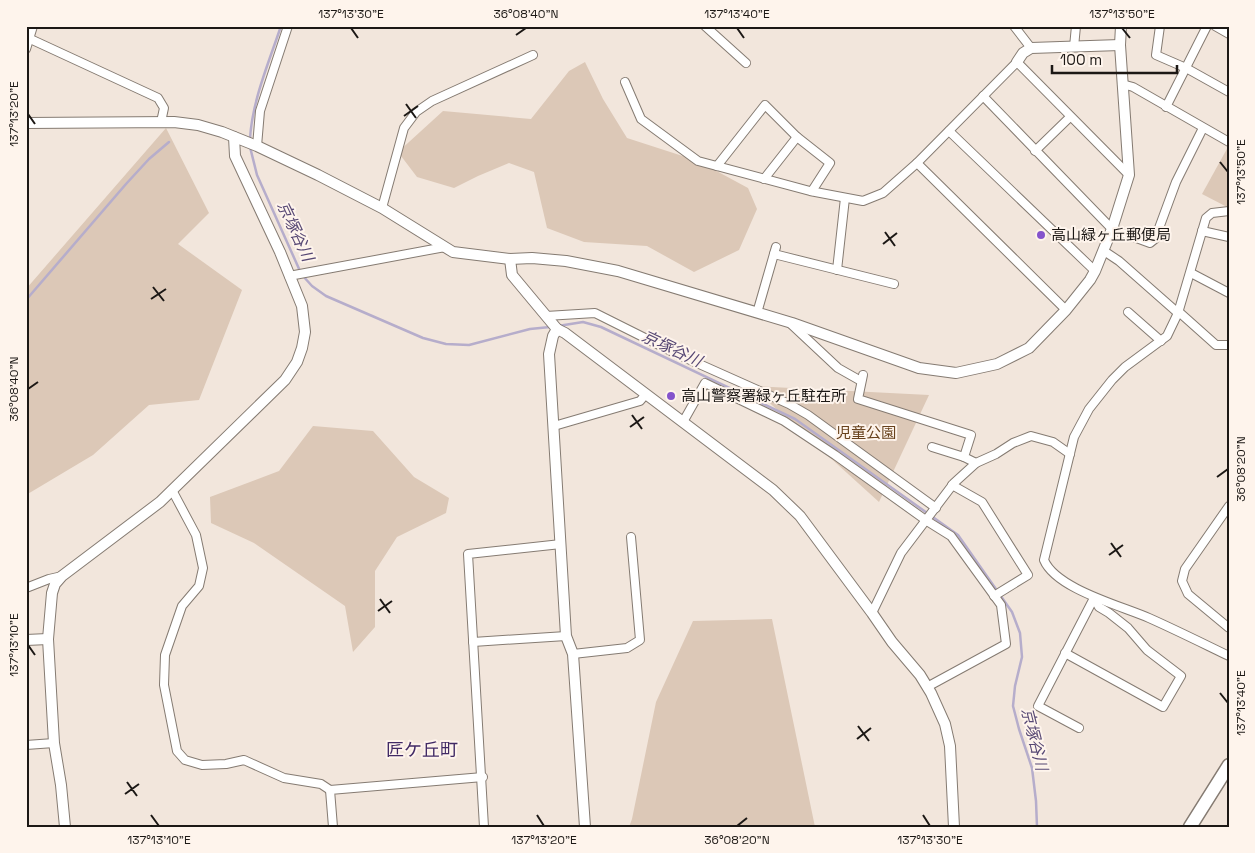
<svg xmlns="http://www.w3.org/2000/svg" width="1255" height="853" viewBox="0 0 1255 853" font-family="'Space Grotesk','Noto Sans JP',sans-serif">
<rect width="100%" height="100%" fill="#f2e6dc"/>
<!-- green -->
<g fill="#dcc8b7">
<polygon points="585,62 603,99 627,138 698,161 748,188 757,209 739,250 694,272 647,246 584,242 547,228 534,172 509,163 478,176 454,188 417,177 398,152 443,111 531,119 569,71"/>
<polygon points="166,128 209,213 178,244 242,290 199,400 149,405 93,455 26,495 26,289"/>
<polygon points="1228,147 1229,148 1229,208 1202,194"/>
<polygon points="751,386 929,395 879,502"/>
<polygon points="313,426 373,431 414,477 449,498 446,513 397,537 375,571 375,627 353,652 345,606 254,543 211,523 210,497 279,471"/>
<polygon points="772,619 815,827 629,827 632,819 656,702 693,621"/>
</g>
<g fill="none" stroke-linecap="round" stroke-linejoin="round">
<!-- stream -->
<g stroke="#b6adcb" stroke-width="2.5">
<path d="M250,139C252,101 269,62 281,26"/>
<polyline points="250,147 257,175 300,271"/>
<polyline points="303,276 312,286 326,296 423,338 446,344 469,345 530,329 550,327"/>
<polyline points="26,300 126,184 149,159 169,142"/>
<polyline points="558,326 583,322 601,327 795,419 958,535 1012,612 1020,633 1022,657 1015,686 1013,706 1019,729 1032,768 1036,801 1037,827"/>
</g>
<defs>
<g id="minor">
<polyline points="705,26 746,63"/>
<polyline points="1014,26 1031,48"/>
<polyline points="1160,26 1156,55 1186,68 1229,92"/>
<polyline points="1215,26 1229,34"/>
<polyline points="26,37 158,98 164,108 161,122"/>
<polyline points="1074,47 1076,26"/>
<polyline points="26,49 33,26"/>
<polyline points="625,82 641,119 698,161 810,191 863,201 883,193 917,163 1017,62 1129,175"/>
<polyline points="1122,84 1133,87 1229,142"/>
<polyline points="983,96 1112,229 1150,243 1155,239 1176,182 1203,128"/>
<polyline points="1166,107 1207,26"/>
<polyline points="949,131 1095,271"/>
<polyline points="257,146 260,111 288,26"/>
<polyline points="1035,151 1070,117"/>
<polyline points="917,163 1066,310"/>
<polyline points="717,166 765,105 797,137 830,163 812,191"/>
<polyline points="764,179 797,137"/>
<polyline points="382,208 404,128 416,112 432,101 533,55"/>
<path d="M1229,211L1212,213L1206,218L1178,313L1167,336L1125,367L1112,380L1089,409L1074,437L1044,560C1056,589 1122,606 1149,618C1176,630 1202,643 1229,656"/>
<polyline points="1202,231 1229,237"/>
<polyline points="1104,251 1119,261 1178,313"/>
<polyline points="774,254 894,284"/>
<polyline points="837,270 845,198"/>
<polyline points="1191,273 1229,293"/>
<polyline points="289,276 445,247"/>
<polyline points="1128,312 1161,341"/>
<polyline points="1179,312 1216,345 1229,345"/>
<polyline points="757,313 776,247"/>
<polyline points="546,316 595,313 679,355 789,404 808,415 936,508"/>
<polyline points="791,324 838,368 861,381"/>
<polyline points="863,375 858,399 971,435 964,457 976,463"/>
<polyline points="683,422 705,383 784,421 835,455 927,521 951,536 1001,605 1006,644 927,687"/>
<polyline points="554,426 640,401 646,394"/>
<polyline points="932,447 964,457"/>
<polyline points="952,485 982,502 1028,575 994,596"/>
<polyline points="172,490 196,535 203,568 199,586 182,606 165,655 164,685 177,751 185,760 202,765 226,764 244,760 284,778 321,784 330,790"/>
<polyline points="1229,506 1185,569 1182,581 1188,594 1229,628"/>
<polyline points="26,588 49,579 62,576"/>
<polyline points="872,613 901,553 954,483 976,463 996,454 1013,443 1031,436 1053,442 1070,454"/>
<polyline points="473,642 566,636"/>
<polyline points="1065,653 1163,707 1181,676 1147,650 1128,628 1109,613 1099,607 1094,598"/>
<polyline points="573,654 627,648 640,640 631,537"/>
<polyline points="1079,728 1038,706 1094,598"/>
<polyline points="26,745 54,743"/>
<polyline points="333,827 330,790 483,777"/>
<polyline points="484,827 468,554 561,544"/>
</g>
<g id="tertiary">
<polyline points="1017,62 1023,53 1031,48 1120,45"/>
<polyline points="26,123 174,122 198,125 222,132 257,146 318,175 382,208 453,252 510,259 532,258 566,261 618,271 792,323 919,368 956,373 997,364 1029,348 1066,310 1090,280 1095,271 1112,229 1129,175 1120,45 1121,26"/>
<polyline points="510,259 512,275 557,329 553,336 549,354 566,636 573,654 585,827"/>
<polyline points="557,329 565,333 773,490 800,516 872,613 892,642 920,675 931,693 945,724 950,746 954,827"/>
<polyline points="26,640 48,639"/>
<polyline points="65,827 61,785 54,743 48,639 52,593 55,584 62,576 160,502 285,380 297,362 302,348 305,332 302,306 280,252 235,156 234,137"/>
</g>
<polyline id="trunk" points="1190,827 1229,765"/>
</defs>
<!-- minor casing -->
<use href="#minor" stroke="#857b72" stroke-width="10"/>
<!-- tertiary casing -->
<use href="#tertiary" stroke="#857b72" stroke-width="12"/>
<!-- trunk casing -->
<use href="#trunk" stroke="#857b72" stroke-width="15"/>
<!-- minor -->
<use href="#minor" stroke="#fff" stroke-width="8"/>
<!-- tertiary -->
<use href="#tertiary" stroke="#fff" stroke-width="10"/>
<!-- trunk -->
<use href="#trunk" stroke="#fff" stroke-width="12"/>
</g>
<!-- ticks -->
<path fill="none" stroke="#1c1815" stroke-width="2" d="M351,28L358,38M737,28L744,38M1122,28L1130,38M516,35L526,28M406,104L416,118M28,114L35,124M404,116L418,106M1220,162L1228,172M885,232L895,246M883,244L897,233M153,287L164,301M151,299L166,289M28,389L38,382M632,415L642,429M630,427L644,417M1217,477L1228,469M1111,543L1121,557M1109,555L1123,545M380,599L390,613M378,611L392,601M28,645L35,655M1220,693L1228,703M858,726L869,741M857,739L871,728M127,782L137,796M125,794L139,784M151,815L159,826M537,815L544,826M923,815L930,826M737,826L747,818"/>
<!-- markers -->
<g fill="#8453cc" stroke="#fef4ec" stroke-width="2">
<circle cx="1041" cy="235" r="5"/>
<circle cx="671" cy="396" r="5"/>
</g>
<g text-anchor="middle" stroke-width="4" stroke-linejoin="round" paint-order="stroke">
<!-- poi labels -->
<g font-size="15" fill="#1c1815" stroke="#fef4ec" text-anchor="start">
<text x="1051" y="240">高山緑ヶ丘郵便局</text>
<text x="681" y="401">高山警察署緑ヶ丘駐在所</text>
</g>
<!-- park labels -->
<g font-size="15" fill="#68421d" stroke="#fef4ec">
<text x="866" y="438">児童公園</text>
</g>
<!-- water labels -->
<g font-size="16" font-style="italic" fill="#574874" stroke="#fef4ec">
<text transform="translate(296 231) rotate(65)" y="6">京塚谷川</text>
<text transform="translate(672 348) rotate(25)" y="6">京塚谷川</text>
<text transform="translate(1035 739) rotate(76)" y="6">京塚谷川</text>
</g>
<!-- quarter labels -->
<g font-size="18" fill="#412a65" stroke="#fef4ec">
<text x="422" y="756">匠ケ丘町</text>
</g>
</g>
<!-- border -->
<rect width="1255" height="853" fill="none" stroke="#fef4ec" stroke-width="55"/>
<!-- scale -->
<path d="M1052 65v8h125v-8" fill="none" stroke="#1c1815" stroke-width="2.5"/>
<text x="1060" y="65" font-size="15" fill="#1c1815" stroke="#fef4ec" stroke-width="4" paint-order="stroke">100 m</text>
<rect x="28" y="28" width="1200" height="798" fill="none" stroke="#1c1815" stroke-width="2"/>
<g font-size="12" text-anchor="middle" fill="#1c1815">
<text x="351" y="18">137°13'30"E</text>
<text x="526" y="18">36°08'40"N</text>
<text x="737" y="18">137°13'40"E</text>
<text x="1122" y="18">137°13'50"E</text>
<text transform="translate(14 114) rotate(-90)" y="4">137°13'20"E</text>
<text transform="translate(1241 172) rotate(-90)" y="4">137°13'50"E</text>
<text transform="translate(14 389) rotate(-90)" y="4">36°08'40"N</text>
<text transform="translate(1241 469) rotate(-90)" y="4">36°08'20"N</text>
<text transform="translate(14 645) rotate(-90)" y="4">137°13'10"E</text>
<text transform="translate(1241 703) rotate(-90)" y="4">137°13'40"E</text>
<text x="159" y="844">137°13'10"E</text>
<text x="544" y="844">137°13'20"E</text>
<text x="737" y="844">36°08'20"N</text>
<text x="930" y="844">137°13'30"E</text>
</g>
</svg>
